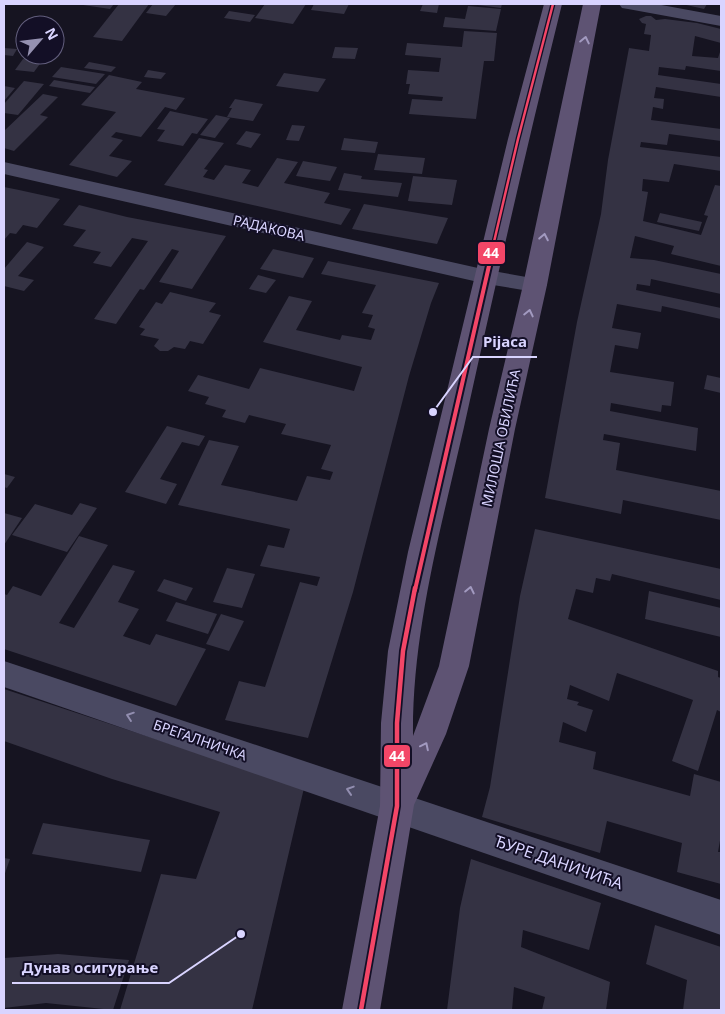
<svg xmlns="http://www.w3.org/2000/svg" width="725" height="1014" viewBox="0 0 725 1014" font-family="'Noto Sans',sans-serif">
<rect width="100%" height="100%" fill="#161421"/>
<!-- building -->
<g fill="#343243">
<polygon points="84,4 114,4 110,9 83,5"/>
<polygon points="119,4 149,4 122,41 93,37"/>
<polygon points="153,4 176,4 166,16 146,13"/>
<polygon points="265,4 306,4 293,24 255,18"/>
<polygon points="314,4 349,4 344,14 311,10"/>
<polygon points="423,4 439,4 437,13 420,11"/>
<polygon points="470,4 502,4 501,8"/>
<polygon points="682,4 707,4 704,9"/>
<polygon points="468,6 501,9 496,31 443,27 445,17 465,19"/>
<polygon points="229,11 255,15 250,22 224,18"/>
<polygon points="646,16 651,16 656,20 665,19 697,23 721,29 721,43 695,36 692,56 718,58 721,49 721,71 686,66 685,70 659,67 658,75 721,84 721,97 656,87 654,98 664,99 663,109 653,107 651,120 721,129 721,141 669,134 667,145 641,142 640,147 721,157 721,171 674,164 669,182 643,179 642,191 648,192 643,221 701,235 708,216 704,215 715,185 721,186 721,266 671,254 674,246 635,236 630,258 654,260 721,274 721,294 651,279 650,286 637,284 636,290 721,308 721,319 662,306 661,312 617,304 612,328 641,333 638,349 615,345 610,372 674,382 671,406 662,405 661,412 611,403 610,411 698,428 696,451 604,434 603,440 620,443 616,470 721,491 721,520 623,500 621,514 545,498 577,322 601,214 608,160 629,48 649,51 651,35 644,34 646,24 642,23 639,19"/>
<polygon points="464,31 497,33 494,61 484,61 476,119 409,114 412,99 442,101 443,97 408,94 410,84 406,84 408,70 439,72 441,58 405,55 407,43 462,47"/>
<polygon points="335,47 358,48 355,59 332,58"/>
<polygon points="4,48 17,49 13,56 4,55"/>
<polygon points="23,59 42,61 34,72 15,70"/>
<polygon points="89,62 116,67 111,72 84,68"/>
<polygon points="61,67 105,74 96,84 52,77"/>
<polygon points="148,70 166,73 161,79 144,77"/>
<polygon points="284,73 326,79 318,92 276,86"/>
<polygon points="109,75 142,82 136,89 185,98 176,110 165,107 141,137 116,132 111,137 123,140 109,156 132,161 117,177 69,165 116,112 81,105"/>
<polygon points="54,80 95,87 90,93 49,86"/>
<polygon points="24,81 44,84 18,115 4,113 4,104"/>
<polygon points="4,86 15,88 4,101"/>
<polygon points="43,94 58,97 40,115 48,117 14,151 4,148 4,131"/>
<polygon points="235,99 263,104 253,121 227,117 232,108 229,108"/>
<polygon points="170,111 208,119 197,134 192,133 183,146 157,141 165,130 157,129"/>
<polygon points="216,115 230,118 215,138 200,135"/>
<polygon points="292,125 305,126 299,141 286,140"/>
<polygon points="246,131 261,134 251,148 236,144"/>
<polygon points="199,138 224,143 204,169 208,170 203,177 214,180 225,165 251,170 242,183 258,187 277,158 298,162 284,183 330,193 324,203 351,209 341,225 164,185"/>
<polygon points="344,138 378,142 375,153 341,150"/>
<polygon points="378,154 425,158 422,174 374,170"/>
<polygon points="303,161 337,167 330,181 296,176"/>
<polygon points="344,173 362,176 361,179 402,183 398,197 338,190"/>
<polygon points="413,176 457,180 452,205 408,201"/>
<polygon points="4,187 19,190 60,199 37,228 23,225 16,234 10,233 4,240"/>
<polygon points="364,204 448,218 437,244 352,229"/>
<polygon points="79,205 127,217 226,236 192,289 159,282 179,251 172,249 144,290 140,289 116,324 94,319 148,241 132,238 111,267 93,263 101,252 73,246 86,230 63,225"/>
<polygon points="660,213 702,222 699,231 657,222"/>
<polygon points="27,242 44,247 18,276 34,280 24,291 4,286 4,269"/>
<polygon points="273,249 314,258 303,278 260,269"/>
<polygon points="328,261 439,283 431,303 409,376 353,592 308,738 225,720 239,681 265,687 300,582 317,586 320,577 260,566 268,545 284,548 290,529 178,505 209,440 239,446 221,485 297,501 307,476 330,480 333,472 321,469 331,445 281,434 286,424 249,415 245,423 222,417 226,410 205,404 209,397 188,391 198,375 249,389 260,368 354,391 362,367 263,342 289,296 312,301 296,330 340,340 342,335 371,340 375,329 368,327 373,315 362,313 376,285 321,274"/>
<polygon points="258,275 276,280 266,293 249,289"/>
<polygon points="170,292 216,303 209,312 221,315 203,344 190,341 185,349 174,347 168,351 160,351 154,346 159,339 140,335 145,329 139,327 156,302 162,304"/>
<polygon points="707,375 721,378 721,393 704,389"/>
<polygon points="167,426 205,436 199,446 182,442 160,479 177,484 166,504 125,492"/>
<polygon points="4,474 15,477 7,488 4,487"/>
<polygon points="80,503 97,508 67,552 12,535 35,504 72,515"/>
<polygon points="4,513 22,518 4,545"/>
<polygon points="535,529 721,569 721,600 612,574 610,581 596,578 593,593 576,589 568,619 718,671 718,677 721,678 721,712 717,710 698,771 672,761 693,700 617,673 609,701 570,685 567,699 579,702 577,705 593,710 586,732 563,722 559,742 596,752 593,769 690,796 694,774 721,782 721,835 718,852 721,852 721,884 677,872 682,843 607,821 600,853 482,817 490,787 520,596"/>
<polygon points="79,536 108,545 59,623 74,628 113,565 135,571 118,602 139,609 123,636 150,645 156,634 206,649 176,706 4,649 4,594 7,595 13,586 41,596"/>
<polygon points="227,568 255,574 242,608 213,602"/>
<polygon points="164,579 193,588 186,601 157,591"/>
<polygon points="649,591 721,608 721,637 645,619"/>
<polygon points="176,602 217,614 208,634 166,621"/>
<polygon points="221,614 244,621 229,651 206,644"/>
<polygon points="4,689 304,788 252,1010 120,1010 161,874 196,879 220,812 112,779 4,741"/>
<polygon points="43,823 150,840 141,872 32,854"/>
<polygon points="4,858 10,859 4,876"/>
<polygon points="471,859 601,903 589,950 523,930 521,947 610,982 606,1010 542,1010 545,997 514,987 512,1010 447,1010 460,908"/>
<polygon points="655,925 721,947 721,1010 683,1010 687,980 646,964"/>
<polygon points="58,954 129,960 113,1010 46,1003 4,1008 4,958"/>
</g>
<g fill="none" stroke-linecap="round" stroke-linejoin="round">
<!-- street -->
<g fill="#4a4962" fill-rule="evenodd">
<polygon points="619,4 656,4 721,16 721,26 628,9 622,8"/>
<polygon points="4,162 487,270 543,280 547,285 543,290 535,292 487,284 4,174"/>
<polygon points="4,661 721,900 721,935 4,687"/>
</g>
<!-- primary -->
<path fill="#5e5373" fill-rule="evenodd" d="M544,4H562C527,145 495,286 464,427C441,528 412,632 413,736L439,666L489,429L523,285L583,4H601L547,285L515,429L469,666L446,734L414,805L380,1010H342L380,806L381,723L388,651L408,552L508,139Z"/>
<defs>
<polyline id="bus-1-far2" points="490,259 518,139 553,4"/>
<polyline id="bus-1-far1" points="415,590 491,257"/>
<polyline id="bus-1" points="361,1010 397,806 397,723 403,651 415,588"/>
</defs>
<!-- bus-1-far2 casing -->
<use href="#bus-1-far2" stroke="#130f26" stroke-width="5"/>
<!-- bus-1-far1 casing -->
<use href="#bus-1-far1" stroke="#130f26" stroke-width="8"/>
<!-- bus-1 casing -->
<use href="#bus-1" stroke="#130f26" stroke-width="8"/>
<!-- bus-1-far2 -->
<use href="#bus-1-far2" stroke="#f34667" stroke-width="2.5"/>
<!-- bus-1-far1 -->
<use href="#bus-1-far1" stroke="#f34667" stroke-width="4"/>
<!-- bus-1 -->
<use href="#bus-1" stroke="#f34667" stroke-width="4.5"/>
</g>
<!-- one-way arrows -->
<defs><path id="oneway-chevron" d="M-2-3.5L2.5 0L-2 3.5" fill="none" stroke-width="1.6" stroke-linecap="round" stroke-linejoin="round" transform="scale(1.25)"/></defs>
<g stroke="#a29ac0">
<use href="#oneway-chevron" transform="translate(585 40) rotate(-78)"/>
<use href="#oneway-chevron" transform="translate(544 237) rotate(-79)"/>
<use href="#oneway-chevron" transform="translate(529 313) rotate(-77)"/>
<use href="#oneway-chevron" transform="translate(470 590) rotate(-78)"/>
<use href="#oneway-chevron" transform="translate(425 746) rotate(-64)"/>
</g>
<g stroke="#928eb0">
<use href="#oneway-chevron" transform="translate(130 716) rotate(-161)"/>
<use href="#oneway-chevron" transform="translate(350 790) rotate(-162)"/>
</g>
<g text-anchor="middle" stroke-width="4" stroke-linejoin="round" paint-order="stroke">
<!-- street labels -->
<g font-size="14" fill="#d9d4ff" stroke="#130f26">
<text transform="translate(269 228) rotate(13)" y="5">РАДАКОВА</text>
<text transform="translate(501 438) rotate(-78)" y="5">МИЛОША ОБИЛИЋА</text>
<text transform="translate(200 740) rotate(19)" y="5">БРЕГАЛНИЧКА</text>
</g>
<!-- near-street labels -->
<g font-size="16" fill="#d9d4ff" stroke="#130f26">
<text transform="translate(559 862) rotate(19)" y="6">ЂУРЕ ДАНИЧИЋА</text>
</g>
</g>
<!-- callouts -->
<path fill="none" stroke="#d9d4ff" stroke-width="2" d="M433 412L473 357H537M241 934L169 983H12"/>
<g fill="#d9d4ff" stroke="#130f26" stroke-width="2">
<circle cx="433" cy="412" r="5"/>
<circle cx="241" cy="934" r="5"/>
</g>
<g font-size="15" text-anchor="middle" font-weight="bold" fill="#d9d4ff" stroke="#130f26" stroke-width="4" stroke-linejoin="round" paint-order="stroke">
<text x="505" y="347">Pijaca</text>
<text x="90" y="973">Дунав осигурање</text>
</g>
<g stroke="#130f26" stroke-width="2">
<rect x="477" y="241" width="29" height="24" rx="5" fill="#f34667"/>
<rect x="383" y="744" width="28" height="24" rx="5" fill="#f34667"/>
</g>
<g font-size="14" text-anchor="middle" font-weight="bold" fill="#fff">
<text x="491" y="258">44</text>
<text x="397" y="761">44</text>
</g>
<!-- border -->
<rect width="725" height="1014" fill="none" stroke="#d9d4ff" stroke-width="10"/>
<!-- north arrow -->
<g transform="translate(40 40) rotate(62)"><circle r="24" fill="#130f26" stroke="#625e7d"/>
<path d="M0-4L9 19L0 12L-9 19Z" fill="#9591b1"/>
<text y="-8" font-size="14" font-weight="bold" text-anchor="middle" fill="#d9d4ff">N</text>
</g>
</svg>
